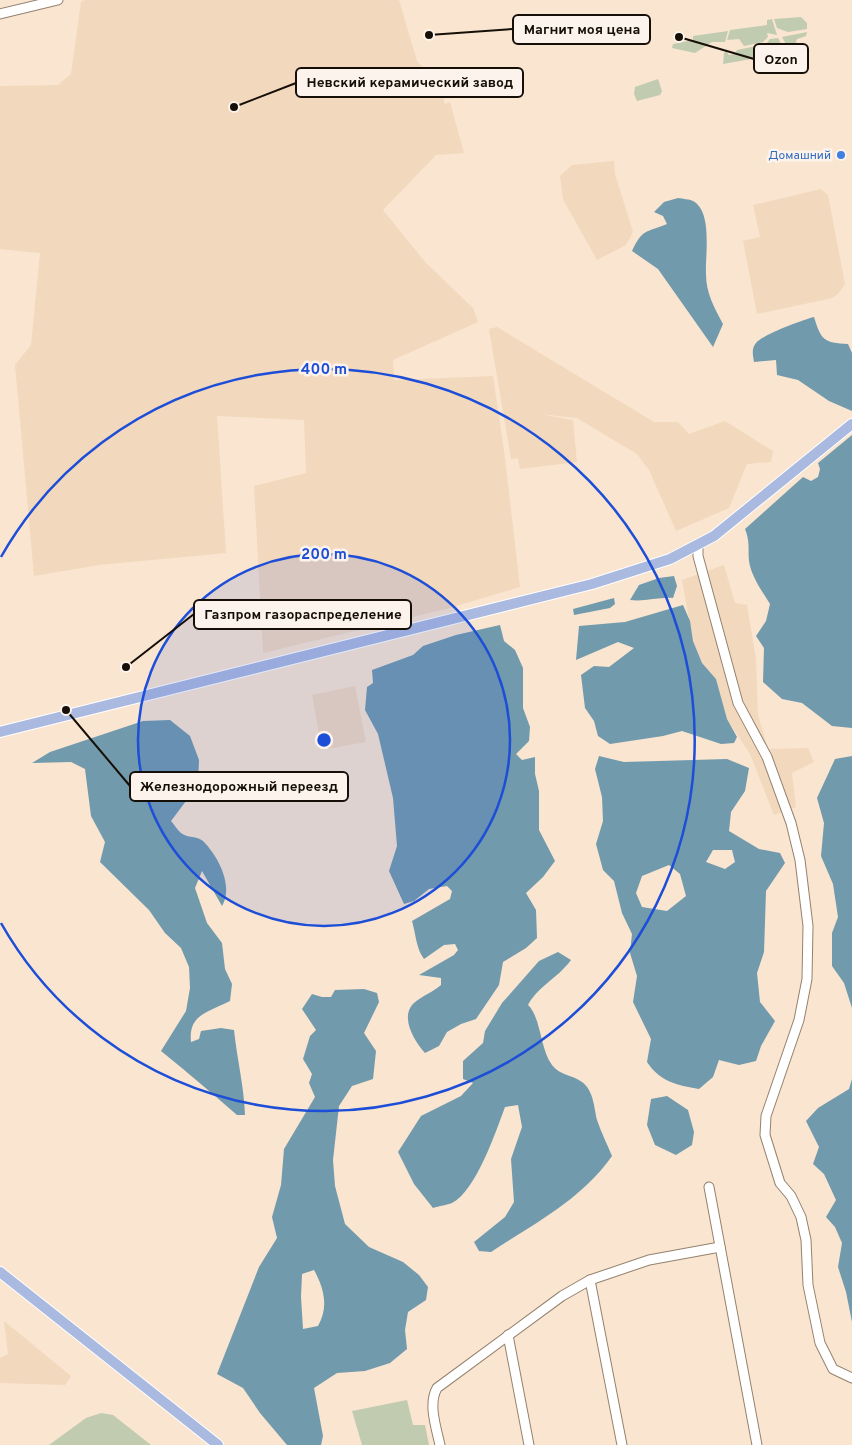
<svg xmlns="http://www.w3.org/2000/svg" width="852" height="1445" viewBox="0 0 852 1445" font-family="Overpass,sans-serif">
<rect width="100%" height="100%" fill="#f9e5d0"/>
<!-- built -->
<g fill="#f2d8bd">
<polygon points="85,0 399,0 417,61 441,89 445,104 450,102 464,153 436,155 383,210 426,263 473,308 478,322 393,360 394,380 493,376 505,458 520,587 446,609 263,653 254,486 306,473 304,420 217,416 226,553 99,565 34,576 15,365 31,345 40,253 0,249 0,86 58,85 71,74 81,2"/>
<polygon points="614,161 615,174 633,232 626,245 597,260 563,199 560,176 572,165"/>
<polygon points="821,189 828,195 845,284 838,294 832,298 757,314 743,241 760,237 753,205"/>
<polygon points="497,327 654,422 678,422 689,434 725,421 773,451 771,462 747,464 729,508 676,531 649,470 637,454 577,418 539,414 573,420 577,462 520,469 518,458 511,459 489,329"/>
<polygon points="724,565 735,603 747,605 756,659 758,715 768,749 808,748 814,762 792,773 796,807 774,815 750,754 727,719 716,679 702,663 693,641 682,580"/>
<polygon points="355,686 366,742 322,750 312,695"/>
<polygon points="4,1321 71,1376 65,1385 0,1383 0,1358 8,1354"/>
</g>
<!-- green -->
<g fill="#c1cbaf">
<polygon points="801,17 807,23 807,29 788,32 777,28 774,19"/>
<polygon points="772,19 777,35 767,33 768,37 763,42 744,46 739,39 727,40 730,30 767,25 767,20"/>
<polygon points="728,31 725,42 712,42 695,53 672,48 673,44 693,40 693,36"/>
<polygon points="807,32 806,36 797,39 795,45 798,50 805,52 804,57 793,60 792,57 795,55 791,46 787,46 782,37"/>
<polygon points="778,38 786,53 723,64 724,53 726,51 729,55 735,54 737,50 766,44 770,39"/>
<polygon points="658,79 662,91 660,95 637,101 634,94 635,87"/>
<polygon points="407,1400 413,1425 425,1425 429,1445 362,1445 352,1411"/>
<polygon points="101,1413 113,1415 151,1445 49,1445 86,1418"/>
</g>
<!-- water -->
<g fill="#719aad" fill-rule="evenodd">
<path d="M678,198C683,199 689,199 693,201C713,212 705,255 706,274C706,293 714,307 723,324L713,347L658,269L632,251C643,228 646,233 667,224L663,216L654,212L664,202Z"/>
<path d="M814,317C821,340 824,343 848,344L852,353V411L829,401L798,380L777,375L776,360L754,362C753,355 751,349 756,343C762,335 802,320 814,317Z"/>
<path d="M852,435V728L832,726L802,703L782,699L763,682L764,648L756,636L766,621L770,604C762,591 751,576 749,561C748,549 750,541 745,529L803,477L811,481L818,477L820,469L818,463Z"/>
<path d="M674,576L677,586L673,598C658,597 644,602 630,600L639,585L659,578Z"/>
<polygon points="614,598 615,604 610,608 574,615 573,609"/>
<polygon points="683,605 690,621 693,641 702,663 716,679 727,719 737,737 734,743 721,744 682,731 663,736 610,744 598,736 594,721 585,708 581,675 594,666 609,667 634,648 618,642 576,660 579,626 625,622"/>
<path d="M500,625L504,641L515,650L523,668V708L530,727L529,741L516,754L522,760L535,757V774L539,791V830L555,861L543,877L526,893L536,910L537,938L526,948L503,962L499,985L476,1019L461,1024L447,1032L439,1046L425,1053C415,1042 399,1017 414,1003C422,996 433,992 441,985V978L419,975L454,955L458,950L455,944L444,945L424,959C416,948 416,935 412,921L450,899L452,891L447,886L429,889L414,901L404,904L389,871L397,846L393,798L378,734L365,710L367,687L373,683L372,670L413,655L423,646L456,635Z"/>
<path d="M170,720L190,736L199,760L198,785L171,821C174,824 177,830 181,833C187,838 197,836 203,841C218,856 234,886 222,906L202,871L195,888L207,923L222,943L225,969L232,984L230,1001C209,1012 188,1014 191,1042L199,1039L201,1031L221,1028L234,1030C237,1059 244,1086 245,1115H237C212,1093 187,1072 161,1051L186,1011L190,988L189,967L181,948L165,933L149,910L100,862L105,842L91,816L85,769L71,762L32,763L50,752L143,721Z"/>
<path d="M599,756L624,762L727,759L749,768L745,791L731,812L729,831L759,849L780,853L785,863L766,891L764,952L757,973L760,1002L775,1021L761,1046L756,1061L739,1065L719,1060L713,1077L699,1089C677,1085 660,1082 647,1062L651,1039L633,1002L637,976L630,953L632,934L622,913L614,881L603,870L596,844L603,821L602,797L595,769ZM713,850H732L735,862L725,869L706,862ZM669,865L680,874L686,896L667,911L642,907L636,893L642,876Z"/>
<polygon points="852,756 852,1008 844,983 832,966 832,933 838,917 833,884 821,856 824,823 817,798 835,759"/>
<path d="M558,952L571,960C557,979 538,986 528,1005C541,1017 540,1049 552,1065C559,1075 573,1075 582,1082C594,1091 594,1108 597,1120C601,1132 607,1144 612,1156C581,1200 535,1223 491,1252L479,1251L474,1242L505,1217L514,1202L511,1159L522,1127L518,1105L505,1107C496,1131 476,1191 452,1203C447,1205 439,1206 433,1208L414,1184L398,1152L421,1116L461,1096L473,1083L463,1079V1061L483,1043L485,1031L502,1003L539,961Z"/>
<path d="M364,989L377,993L379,1002L364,1033L376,1051L373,1079L352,1086L339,1106L333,1160L335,1186L345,1224L369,1247L403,1262L419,1275L428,1287L426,1300L408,1312L405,1330L407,1349L390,1363L365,1371L337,1373L314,1388L323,1436L321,1445H287L260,1413L243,1388L217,1374L259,1267L277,1238L272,1217L281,1185L284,1149L315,1097L309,1083L312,1074L303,1059L310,1036L316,1030L302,1009L312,994L322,997H331L335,990ZM314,1270C324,1288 329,1307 318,1326L303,1329L301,1297L302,1274Z"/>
<polygon points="852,1079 852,1322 846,1292 838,1267 842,1243 835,1227 826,1217 836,1200 824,1174 813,1164 819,1147 806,1121 818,1108 849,1089"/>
<polygon points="667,1096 688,1110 694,1132 692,1145 676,1155 655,1145 647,1125 651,1099"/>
</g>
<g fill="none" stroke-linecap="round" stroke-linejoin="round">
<defs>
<g id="minor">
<polyline points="0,14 58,0"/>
<polyline points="698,546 698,556 738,703 767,757 791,823 800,860 808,926 807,979 799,1020 766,1116 765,1135 780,1183 791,1196 801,1217 806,1240 808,1285 820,1343 833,1369 852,1378"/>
<polyline points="709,1187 757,1445"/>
<polyline points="590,1280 622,1445"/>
<polyline points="508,1335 529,1445"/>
<path d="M440,1445C436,1427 428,1404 437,1388L562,1296L590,1280L649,1260L720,1247"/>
</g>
<g id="major">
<polyline points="0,732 592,584 670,559 714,536 852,424"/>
<polyline points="0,1272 218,1445"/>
</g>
</defs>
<!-- minor casing -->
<use href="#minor" stroke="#94826f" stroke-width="11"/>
<!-- major casing -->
<use href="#major" stroke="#fff" stroke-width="12"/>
<!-- minor -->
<use href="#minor" stroke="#fff" stroke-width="9"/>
<!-- major -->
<use href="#major" stroke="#aab9df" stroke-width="10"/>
</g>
<!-- distance rings -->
<circle cx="324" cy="740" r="186" fill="#1d4ed8" fill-opacity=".12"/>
<g fill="none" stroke="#1d4ed8" stroke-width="2.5">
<circle cx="324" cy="740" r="186"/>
<path d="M1 557A371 371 0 1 1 1 923"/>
</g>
<!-- markers -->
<circle fill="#3f7fe0" stroke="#fcf4ec" stroke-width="2" cx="841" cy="155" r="5"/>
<g text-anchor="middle" stroke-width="5" stroke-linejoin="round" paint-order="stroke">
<!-- shop labels -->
<g font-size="12" fill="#366cbe" stroke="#fcf4ec" text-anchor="end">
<text x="831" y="159">Домашний</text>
</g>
</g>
<circle cx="324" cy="740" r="8" fill="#1d4ed8" stroke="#fcf4ec" stroke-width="2.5"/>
<g font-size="15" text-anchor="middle" font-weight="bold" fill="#1d4ed8" stroke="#fcf4ec" stroke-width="5" stroke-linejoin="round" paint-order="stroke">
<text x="324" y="374">400 m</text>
<text x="324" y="559">200 m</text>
</g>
<!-- callouts -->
<path fill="none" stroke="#160f08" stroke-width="2" d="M429 35L513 29M679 37L754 59M234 107L296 83M126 667L194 614M66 710L130 786"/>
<g fill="#160f08" stroke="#fcf4ec" stroke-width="2">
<circle cx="429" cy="35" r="5"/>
<circle cx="679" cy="37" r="5"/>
<circle cx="234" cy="107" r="5"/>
<circle cx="126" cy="667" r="5"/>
<circle cx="66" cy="710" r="5"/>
</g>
<g fill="#fcf4ec" stroke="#160f08" stroke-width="2">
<rect x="513" y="15" width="137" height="29" rx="5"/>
<rect x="754" y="44" width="54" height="29" rx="5"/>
<rect x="296" y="68" width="227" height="29" rx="5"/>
<rect x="194" y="600" width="217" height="29" rx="5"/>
<rect x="130" y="772" width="218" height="29" rx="5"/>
</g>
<g font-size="14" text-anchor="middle" font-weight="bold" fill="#160f08">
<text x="582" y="34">Магнит моя цена</text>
<text x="781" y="64">Ozon</text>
<text x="410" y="87">Невский керамический завод</text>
<text x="303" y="619">Газпром газораспределение</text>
<text x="239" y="791">Железнодорожный переезд</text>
</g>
</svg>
